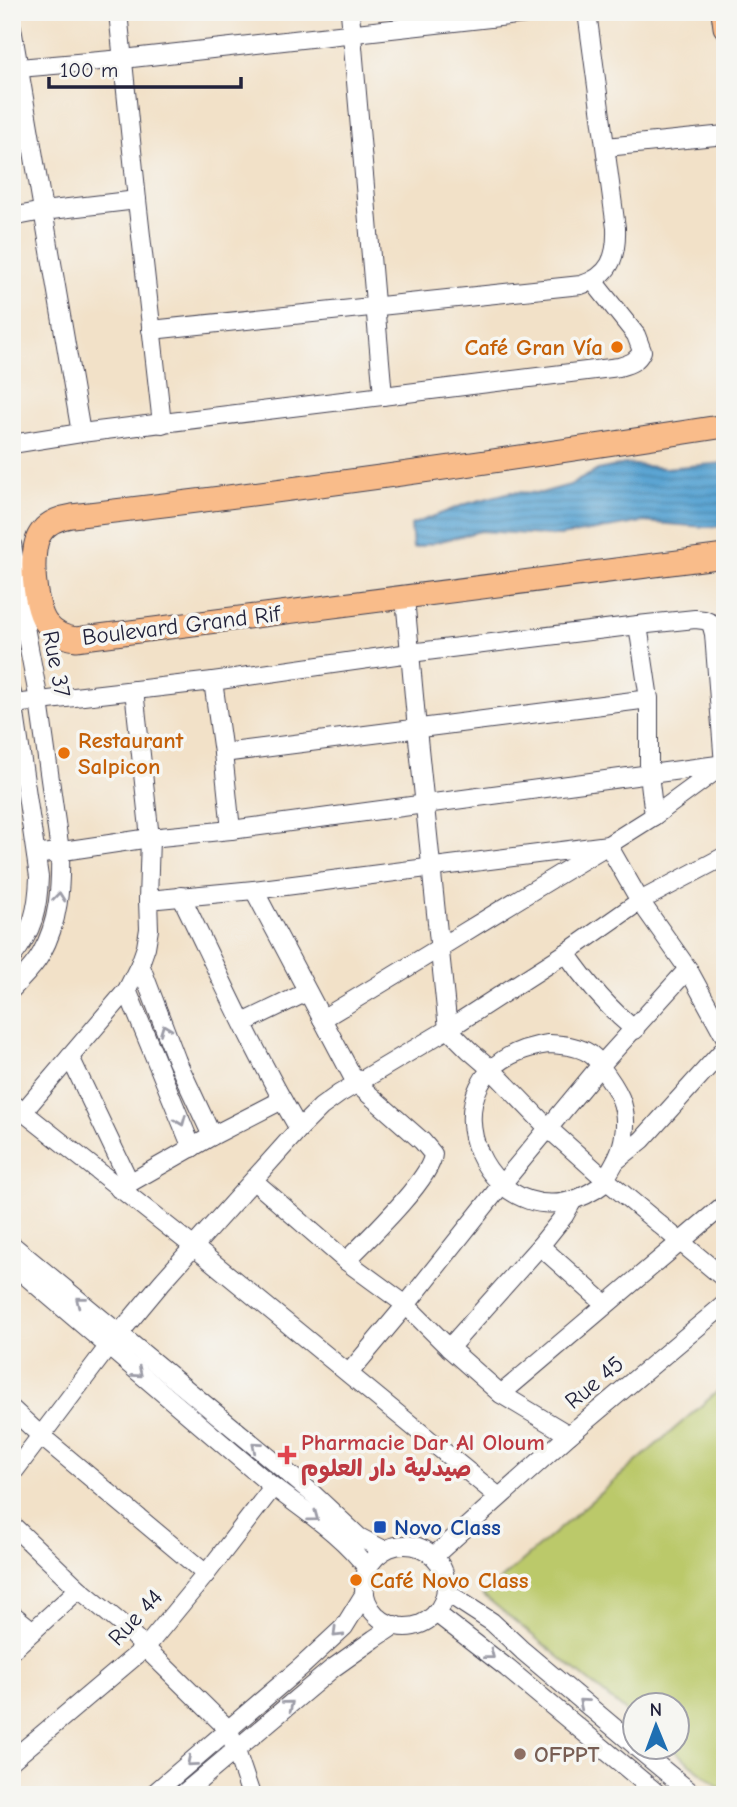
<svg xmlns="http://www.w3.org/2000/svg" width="737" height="1807" viewBox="0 0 737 1807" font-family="'Comic Neue','Playpen Sans Arabic',sans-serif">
<defs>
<pattern id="water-rules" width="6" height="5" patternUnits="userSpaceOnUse" patternTransform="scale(1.75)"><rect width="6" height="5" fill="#5ba5d3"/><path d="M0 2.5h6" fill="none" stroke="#4b86ac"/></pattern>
</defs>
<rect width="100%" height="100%" fill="#f6f6f2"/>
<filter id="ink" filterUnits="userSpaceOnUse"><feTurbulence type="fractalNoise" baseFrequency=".0143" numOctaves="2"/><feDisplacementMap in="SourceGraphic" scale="14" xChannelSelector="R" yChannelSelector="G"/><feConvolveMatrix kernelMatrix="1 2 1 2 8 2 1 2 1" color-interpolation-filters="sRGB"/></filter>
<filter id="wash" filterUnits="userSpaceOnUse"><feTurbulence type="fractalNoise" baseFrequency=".00686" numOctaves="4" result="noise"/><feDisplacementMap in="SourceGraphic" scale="28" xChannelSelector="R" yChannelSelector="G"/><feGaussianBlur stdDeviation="1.57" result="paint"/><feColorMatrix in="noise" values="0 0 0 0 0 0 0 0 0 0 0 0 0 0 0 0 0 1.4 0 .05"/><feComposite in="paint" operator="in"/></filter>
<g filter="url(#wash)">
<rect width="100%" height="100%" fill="#f2e1c8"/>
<!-- green -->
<polygon fill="#bbc96b" stroke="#6e7653" stroke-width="2" points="725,1385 725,1792 671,1748 678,1748 678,1706 636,1706 635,1719 483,1595"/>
<!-- water -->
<polygon fill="url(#water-rules)" stroke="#3e6487" stroke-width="2" points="725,463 725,526 706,527 643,522 560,536 481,531 413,548 411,525 466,504 511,492 541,493 570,485 598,470 625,464 665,468"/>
</g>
<g filter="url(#ink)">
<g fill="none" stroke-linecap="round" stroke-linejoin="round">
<defs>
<g id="minor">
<polyline points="118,12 137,200 162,424"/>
<polyline points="350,12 383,396"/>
<polyline points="12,28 81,433"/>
<polyline points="19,68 123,59 544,12"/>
<polyline points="606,147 725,135"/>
<polyline points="12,217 43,211 137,200"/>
<path d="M151,330L581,285C610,276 617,257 616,228L587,12"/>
<path d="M12,444L81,433L619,367C629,364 637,362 642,351L636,335L593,281"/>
<path d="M12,544L22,611L39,701L60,851C61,887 59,922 41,954C34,967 22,978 12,989"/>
<polyline points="405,598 417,729 448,1029 469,1050 491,1069 549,1129 605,1179 725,1279"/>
<polyline points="638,625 649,699 649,774 654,816"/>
<polyline points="213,681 223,753 231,830"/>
<path d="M12,693L39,877C38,909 33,931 12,957"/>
<polyline points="14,704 213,681 410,653 638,625 695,619 704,620 711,623 714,634 724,765"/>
<polyline points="223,753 649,699"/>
<polyline points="36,855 150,838 231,830 725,764"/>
<path d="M254,890L356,1083L422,1141L433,1154C432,1178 365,1242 346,1261"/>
<path d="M181,896C219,974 255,1054 299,1129"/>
<polyline points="148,900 254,890 608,845 654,816 722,766"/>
<path d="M566,953C586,982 607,1007 635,1030"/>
<polyline points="140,964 177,1061 212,1136"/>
<polyline points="127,990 192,1148"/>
<path d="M322,1019C418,962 512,902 608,845L640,901L688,969L725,1037"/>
<polyline points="243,1023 307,992"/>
<path d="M548,1044C563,1045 583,1046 594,1057C597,1060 598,1063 600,1066C617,1088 629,1106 624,1135C622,1152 613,1166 605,1179L606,1182C494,1269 400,1065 548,1044Z"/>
<polyline points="70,1057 130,1183"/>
<polyline points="12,1103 194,1247 499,1497"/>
<polyline points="23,1112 127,990 140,964 146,947 149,929 148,900 150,838 134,690"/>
<polyline points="617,1160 642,1140 725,1048"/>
<polyline points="254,1181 346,1261 406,1305 449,1348 501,1394 569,1435"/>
<polyline points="119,1189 212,1136 282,1100"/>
<polyline points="12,1245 312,1493 359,1537 384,1550"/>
<polyline points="540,1246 605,1304"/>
<path d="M12,1264C94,1335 177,1405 259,1475C298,1508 337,1528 368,1569"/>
<polyline points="449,1348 540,1246 564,1216 573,1200"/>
<polyline points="349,1373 406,1305 502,1184 600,1066 688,969"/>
<polyline points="501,1394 725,1204"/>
<polyline points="12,1409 41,1436 206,1574"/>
<polyline points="12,1474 108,1347 162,1282 299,1129 321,1107 339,1094 448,1029 566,953 640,901 725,856"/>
<polyline points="12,1525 79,1589 119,1622 229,1730 251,1795"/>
<circle cx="405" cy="1586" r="41"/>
<polyline points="434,1556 569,1435 725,1304"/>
<polyline points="446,1592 492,1622 523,1651 636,1746"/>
<polyline points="436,1613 507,1668 659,1795"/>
<polyline points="12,1614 33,1631"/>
<polyline points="12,1650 79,1589"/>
<polyline points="637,1748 694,1795"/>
<polyline points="12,1760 146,1647 206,1574 273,1487"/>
<polyline points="152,1795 301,1667 344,1627 365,1593"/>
<polyline points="182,1795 333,1668 374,1639 395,1625"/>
</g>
<g id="major">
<polyline points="723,12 725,27"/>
<path d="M725,426C508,460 290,491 72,516C59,518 47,522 40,534C29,551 34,609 47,624C55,634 64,637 76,639L725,556"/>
</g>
</defs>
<!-- minor casing -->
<use href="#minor" stroke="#413f50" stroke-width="20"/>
<!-- major casing -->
<use href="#major" stroke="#413f50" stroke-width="25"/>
<!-- minor -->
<use href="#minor" stroke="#fff" stroke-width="18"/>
<!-- major -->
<use href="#major" stroke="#f9bc8a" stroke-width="23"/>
</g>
<!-- one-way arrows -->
<defs><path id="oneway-chevron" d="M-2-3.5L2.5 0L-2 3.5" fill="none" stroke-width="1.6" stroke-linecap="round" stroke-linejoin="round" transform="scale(1.75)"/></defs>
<g stroke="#9c9ca7">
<use href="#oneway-chevron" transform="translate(59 897) rotate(-84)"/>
<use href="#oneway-chevron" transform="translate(165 1029) rotate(-111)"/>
<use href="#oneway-chevron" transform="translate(181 1121) rotate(68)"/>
<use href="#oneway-chevron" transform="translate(80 1301) rotate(-141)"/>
<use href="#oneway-chevron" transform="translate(138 1373) rotate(40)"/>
<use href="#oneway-chevron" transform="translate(256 1446) rotate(-140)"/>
<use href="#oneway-chevron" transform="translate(314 1517) rotate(36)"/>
<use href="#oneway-chevron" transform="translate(337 1633) rotate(135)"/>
<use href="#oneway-chevron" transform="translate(490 1655) rotate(38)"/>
<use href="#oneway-chevron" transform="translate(583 1703) rotate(-140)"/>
<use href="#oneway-chevron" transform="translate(289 1705) rotate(-39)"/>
<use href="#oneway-chevron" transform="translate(191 1762) rotate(140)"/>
</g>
</g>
<!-- markers -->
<g fill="#e8710a" stroke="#f6f6f2" stroke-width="2.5">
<circle cx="617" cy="347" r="7"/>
<circle cx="64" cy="753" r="7"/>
<circle cx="356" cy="1580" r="7"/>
</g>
<path fill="#e0444e" stroke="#f6f6f2" stroke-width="2.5" d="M283.5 1444.5h7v7h7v7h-7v7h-7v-7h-7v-7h7z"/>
<rect fill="#1a4fb4" stroke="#f6f6f2" stroke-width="2.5" x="373" y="1520" width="14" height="14" rx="3.5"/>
<circle fill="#8d6e63" stroke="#f6f6f2" stroke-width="2.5" cx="520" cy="1754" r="7"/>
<g text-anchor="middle" stroke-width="7" stroke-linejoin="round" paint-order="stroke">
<!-- food labels -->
<g font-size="23" font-weight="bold" fill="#c56008" stroke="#f6f6f2" text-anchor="start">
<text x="603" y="355" text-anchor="end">Café Gran Vía</text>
<text x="78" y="748">Restaurant<tspan x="78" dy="26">Salpicon</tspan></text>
<text x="370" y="1588">Café Novo Class</text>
</g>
<!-- street labels -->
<g font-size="23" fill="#22223b" stroke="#f6f6f2">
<text transform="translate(181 625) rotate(-7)" y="8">Boulevard Grand Rif</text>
<text transform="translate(57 664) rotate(79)" y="8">Rue 37</text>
<text transform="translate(594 1382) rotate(-40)" y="8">Rue 45</text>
<text transform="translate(135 1617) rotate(-47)" y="8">Rue 44</text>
</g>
<!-- health labels -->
<g font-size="23" font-weight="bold" fill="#be3a42" stroke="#f6f6f2" text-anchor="start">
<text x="301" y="1450">Pharmacie Dar Al Oloum<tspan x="301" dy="26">صيدلية دار العلوم</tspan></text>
</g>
<!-- transit labels -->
<g font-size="23" font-weight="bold" fill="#164399" stroke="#f6f6f2" text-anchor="start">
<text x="394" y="1535">Novo Class</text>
</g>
<!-- education labels -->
<g font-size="23" font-weight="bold" fill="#785e54" stroke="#f6f6f2" text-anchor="start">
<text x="534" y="1762">OFPPT</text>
</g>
</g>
<!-- margin -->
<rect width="737" height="1807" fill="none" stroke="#f6f6f2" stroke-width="42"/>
<!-- north arrow -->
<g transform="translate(656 1726) rotate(359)"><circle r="33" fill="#f6f6f2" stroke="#a1a1a9" stroke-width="2"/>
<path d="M0-5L12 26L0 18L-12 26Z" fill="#1f6fb2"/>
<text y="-10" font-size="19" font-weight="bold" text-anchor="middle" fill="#22223b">N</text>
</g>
<!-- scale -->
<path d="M49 77v10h192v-10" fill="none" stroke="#22223b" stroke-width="3.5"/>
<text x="60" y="77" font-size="21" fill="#22223b" stroke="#f6f6f2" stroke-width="5" paint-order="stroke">100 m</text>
</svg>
